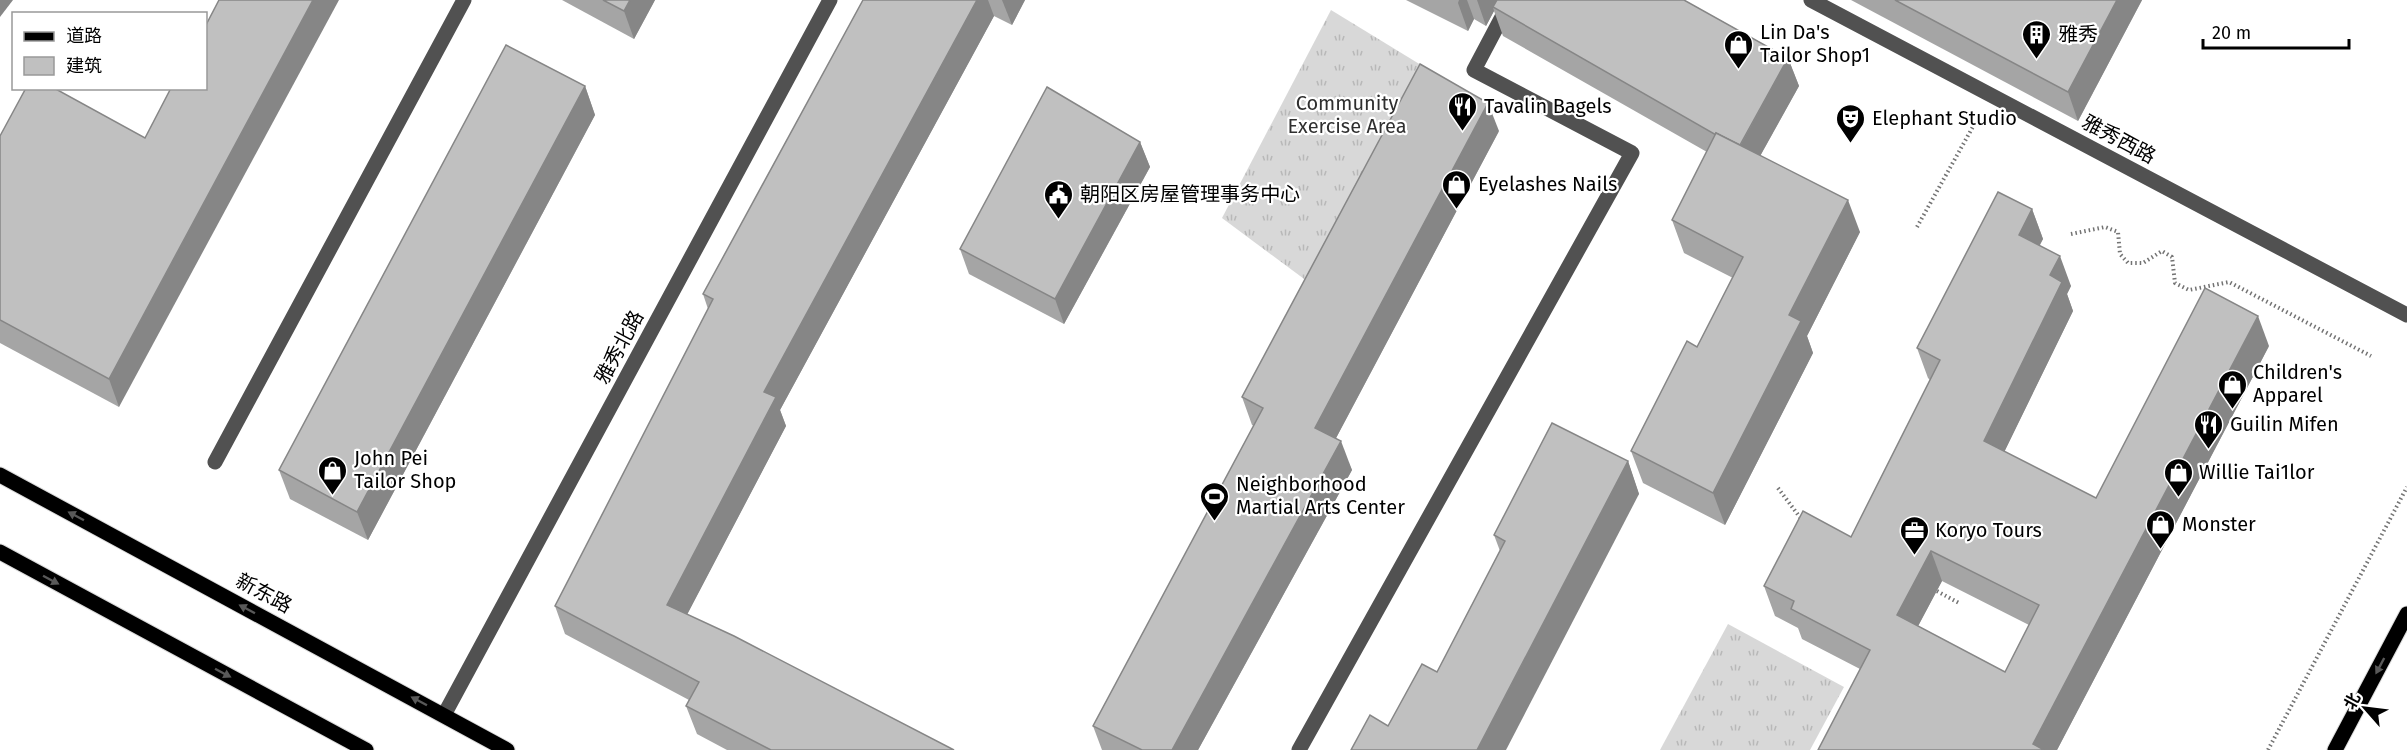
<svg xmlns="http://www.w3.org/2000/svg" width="2407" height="750" viewBox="0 0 2407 750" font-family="'Fira Sans','Noto Sans SC',sans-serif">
<defs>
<pattern id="grass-tufts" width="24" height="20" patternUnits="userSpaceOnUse" patternTransform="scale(1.5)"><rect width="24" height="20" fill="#d8d8d8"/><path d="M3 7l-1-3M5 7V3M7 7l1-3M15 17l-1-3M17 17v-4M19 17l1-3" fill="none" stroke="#b8b8b8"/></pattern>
</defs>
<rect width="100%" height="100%" fill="#fff"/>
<!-- grass -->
<g fill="url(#grass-tufts)">
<polygon points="1331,10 1439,76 1323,293 1222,218"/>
<polygon points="1728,624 1844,687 1810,750 1660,750"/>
</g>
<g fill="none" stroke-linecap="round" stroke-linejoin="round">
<defs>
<g id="major">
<polyline points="0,475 507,750"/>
<polyline points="0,552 366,750"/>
<polyline points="2335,750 2407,614"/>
</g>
</defs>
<!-- major casing -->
<use href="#major" stroke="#dbdbdb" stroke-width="17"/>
<!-- path -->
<g stroke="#737373" stroke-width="4" stroke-dasharray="1.5 3" stroke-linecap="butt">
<polyline points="1917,227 1975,123"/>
<polyline points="2071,234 2105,227 2118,232 2120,254 2128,263 2143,263 2162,251 2172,257 2175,283 2189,290 2229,282 2371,356"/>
<polyline points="1778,488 1802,520"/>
<polyline points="1933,589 1959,603"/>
<polyline points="2268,750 2407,487"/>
</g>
<!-- minor -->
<g stroke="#515151" stroke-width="15">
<polyline points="1811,0 2407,315"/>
<polyline points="215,462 464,0"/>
<polyline points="444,715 830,0"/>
<polyline points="1299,750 1632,153 1474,70 1511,0"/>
</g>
<!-- major -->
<use href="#major" stroke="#000" stroke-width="15"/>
</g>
<!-- wall -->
<g fill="#a5a5a5" fill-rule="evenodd">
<polygon points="562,0 655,0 634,39"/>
<polygon points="863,0 1025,0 1012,25 994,16 780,410 786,426 687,614 954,750 727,750 697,734 686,706 689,700 565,634 555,606 708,309 703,294"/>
<polygon points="1406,0 1684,0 1788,58 1799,86 1760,156 1860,232 1807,336 1813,353 1725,525 1643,483 1631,451 1697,347 1733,278 1684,253 1672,220 1707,152 1503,36 1494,11 1486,26 1474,19 1468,31"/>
<polygon points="1851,0 2142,0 2078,121"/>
<polygon points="585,86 595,115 368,540 290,499 279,470"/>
<polygon points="1499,131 1336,438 1352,470 1198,750 1102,750 1093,726 1254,426 1252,425 1242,397"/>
<polygon points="0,136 145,138 119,407 0,343"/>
<polygon points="1140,142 1150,167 1064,324 969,274 960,249"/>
<path d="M2032,209L2043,239L2039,245L2071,286L2067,294L2073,311L2004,452L2096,498L2269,346L2057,750L1860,669L1802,639L1798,628L1775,616L1764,586L1851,537L1930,380L1928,378L1917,348ZM1942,581L2029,625L2005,672L1918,626Z"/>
<polygon points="1628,461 1639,494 1388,726 1437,672 1500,551 1494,535"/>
</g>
<!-- shaded-wall -->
<g fill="#868686">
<polygon points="0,0 13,0 0,17"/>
<polygon points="313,0 339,0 119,407 109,379"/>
<polygon points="630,0 655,0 634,39 624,11"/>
<polygon points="977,0 988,0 994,16 780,410 786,426 677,634 667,605 764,392"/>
<polygon points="1002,0 1025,0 1012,25"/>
<polygon points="1459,0 1467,0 1474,19 1468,31 1458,3"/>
<polygon points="1477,0 1500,0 1493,7 1494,11 1486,26"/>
<polygon points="2117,0 2142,0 2078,121 2068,92"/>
<polygon points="1788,58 1799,86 1749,176 1739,148"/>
<polygon points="585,86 595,115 368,540 357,512"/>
<polygon points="1488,103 1499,131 1326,457 1315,428"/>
<polygon points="1140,142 1150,167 1064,324 1055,299"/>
<polygon points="1848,200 1860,232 1807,336 1813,353 1725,525 1713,493 1789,315"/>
<polygon points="2032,209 2043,239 2030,265 2019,235"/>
<polygon points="2060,256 2071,286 2067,294 2073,311 1995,471 1984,441 2050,275"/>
<polygon points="2258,316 2269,346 2057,750 2035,750 2033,744"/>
<polygon points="1341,441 1352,470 1198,750 1172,750"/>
<polygon points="1628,461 1639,494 1506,750 1477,750"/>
<polygon points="1931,551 1942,581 1908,645 1897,615"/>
</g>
<!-- building -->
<g fill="#c0c0c0" stroke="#868686" stroke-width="1.5" fill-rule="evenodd">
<polygon points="219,0 313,0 109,379 0,320 0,136 26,88 54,88 145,138 171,88 206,88 206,25"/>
<polygon points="603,0 630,0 624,11"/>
<polygon points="863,0 977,0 764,392 776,397 667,605 734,636 954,750 771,750 686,706 699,682 555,606 713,299 703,294"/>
<polygon points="1497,0 1684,0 1788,58 1740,145 1716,133 1716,135 1493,7"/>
<polygon points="1895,0 2117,0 2068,92"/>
<polygon points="506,45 585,86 357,512 279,470"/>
<polygon points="1420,64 1488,103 1315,428 1341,441 1172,750 1142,750 1093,726 1263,408 1242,397"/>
<polygon points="1047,87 1140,142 1055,299 960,249"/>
<polygon points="1716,133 1848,200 1789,315 1801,321 1713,493 1631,451 1687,341 1697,347 1743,257 1672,220"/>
<path d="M1998,192L2032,209L2019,235L2060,256L2050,275L2062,282L1984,441L2096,498L2205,288L2258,316L2033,744L2044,750H1818L1870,650L1791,609L1794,601L1764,586L1803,511L1851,537L1940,360L1917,348ZM1931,551L2039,605L2005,672L1897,615Z"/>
<polygon points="1552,423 1628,461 1477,750 1351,750 1370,715 1388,726 1422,664 1437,672 1505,541 1494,535"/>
</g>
<!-- one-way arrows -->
<defs><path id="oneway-solid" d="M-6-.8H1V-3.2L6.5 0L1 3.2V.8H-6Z" transform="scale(1.5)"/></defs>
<g fill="#595959">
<use href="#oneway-solid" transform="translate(76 516) rotate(-152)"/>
<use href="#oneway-solid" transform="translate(51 580) rotate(28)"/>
<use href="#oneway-solid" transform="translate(247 609) rotate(-152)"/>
<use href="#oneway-solid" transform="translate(2380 666) rotate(118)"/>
<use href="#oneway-solid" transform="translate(223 673) rotate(28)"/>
<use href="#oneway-solid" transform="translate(419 701) rotate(-152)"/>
</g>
<!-- icons -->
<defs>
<symbol id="building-pin" viewBox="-11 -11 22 30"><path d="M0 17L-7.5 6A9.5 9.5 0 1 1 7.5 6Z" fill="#000" stroke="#fff"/><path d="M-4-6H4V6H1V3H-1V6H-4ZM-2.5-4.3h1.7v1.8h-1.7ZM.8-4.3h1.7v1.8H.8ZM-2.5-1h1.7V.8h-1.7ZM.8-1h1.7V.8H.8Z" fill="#fff"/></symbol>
<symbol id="shop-pin" viewBox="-11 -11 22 30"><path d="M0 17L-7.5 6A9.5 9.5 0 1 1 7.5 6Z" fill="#000" stroke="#fff"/><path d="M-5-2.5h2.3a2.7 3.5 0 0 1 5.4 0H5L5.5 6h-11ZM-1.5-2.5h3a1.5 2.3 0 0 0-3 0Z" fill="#fff"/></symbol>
<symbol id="restaurant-pin" viewBox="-11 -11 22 30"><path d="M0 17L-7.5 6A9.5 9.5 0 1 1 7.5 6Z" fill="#000" stroke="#fff"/><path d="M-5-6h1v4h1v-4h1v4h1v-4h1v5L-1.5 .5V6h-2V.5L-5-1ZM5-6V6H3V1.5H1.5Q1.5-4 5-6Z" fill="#fff"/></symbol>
<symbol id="theatre-pin" viewBox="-11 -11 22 30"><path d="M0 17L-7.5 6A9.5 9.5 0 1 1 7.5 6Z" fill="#000" stroke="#fff"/><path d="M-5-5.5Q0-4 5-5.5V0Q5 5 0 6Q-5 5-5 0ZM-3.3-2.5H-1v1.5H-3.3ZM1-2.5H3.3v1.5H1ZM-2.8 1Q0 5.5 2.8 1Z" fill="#fff"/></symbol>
<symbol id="civic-pin" viewBox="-11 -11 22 30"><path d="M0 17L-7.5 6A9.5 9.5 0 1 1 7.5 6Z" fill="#000" stroke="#fff"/><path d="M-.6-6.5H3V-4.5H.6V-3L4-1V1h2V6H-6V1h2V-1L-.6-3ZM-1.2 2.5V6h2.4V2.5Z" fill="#fff"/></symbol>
<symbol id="stadium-pin" viewBox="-11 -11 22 30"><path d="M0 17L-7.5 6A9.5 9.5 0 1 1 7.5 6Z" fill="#000" stroke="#fff"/><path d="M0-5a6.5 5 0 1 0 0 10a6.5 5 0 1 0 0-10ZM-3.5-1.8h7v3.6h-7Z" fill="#fff"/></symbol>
<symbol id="office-pin" viewBox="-11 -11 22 30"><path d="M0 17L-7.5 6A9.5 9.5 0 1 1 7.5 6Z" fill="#000" stroke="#fff"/><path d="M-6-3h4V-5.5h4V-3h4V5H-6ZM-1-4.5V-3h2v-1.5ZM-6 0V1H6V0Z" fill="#fff"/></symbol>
</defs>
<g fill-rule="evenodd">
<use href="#building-pin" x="2020" y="18" width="33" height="45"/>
<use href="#shop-pin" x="1722" y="28" width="33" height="45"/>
<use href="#restaurant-pin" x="1446" y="90" width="33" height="45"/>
<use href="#theatre-pin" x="1834" y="102" width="33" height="45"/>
<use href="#shop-pin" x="1440" y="168" width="33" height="45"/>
<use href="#civic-pin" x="1042" y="178" width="33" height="45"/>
<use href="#shop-pin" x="2216" y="368" width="33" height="45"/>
<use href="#restaurant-pin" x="2192" y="408" width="33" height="45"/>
<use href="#shop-pin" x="316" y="454" width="33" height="45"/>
<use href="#shop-pin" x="2162" y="456" width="33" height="45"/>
<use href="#stadium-pin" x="1198" y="480" width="33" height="45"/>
<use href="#shop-pin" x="2144" y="508" width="33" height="45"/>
<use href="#office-pin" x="1898" y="514" width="33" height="45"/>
</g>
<g text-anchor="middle" stroke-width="4.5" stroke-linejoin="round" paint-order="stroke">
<!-- poi labels -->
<g font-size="20" fill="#000" stroke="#fff" text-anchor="start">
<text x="1760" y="39">Lin Da's<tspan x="1760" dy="23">Tailor Shop1</tspan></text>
<text x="2058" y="41">雅秀</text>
<text x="1484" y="113">Tavalin Bagels</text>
<text x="1872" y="125">Elephant Studio</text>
<text x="1478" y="191">Eyelashes Nails</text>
<text x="1080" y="201">朝阳区房屋管理事务中心</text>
<text x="2253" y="379">Children's<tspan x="2253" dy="23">Apparel</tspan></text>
<text x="2230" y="431">Guilin Mifen</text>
<text x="354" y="465">John Pei<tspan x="354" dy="23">Tailor Shop</tspan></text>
<text x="2199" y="479">Willie Tai1lor</text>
<text x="1236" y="491">Neighborhood<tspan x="1236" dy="23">Martial Arts Center</tspan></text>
<text x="2182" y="531">Monster</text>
<text x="1935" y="537">Koryo Tours</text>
</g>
<!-- park labels -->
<g font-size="20" fill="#2f2f2f" stroke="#fff">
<text x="1347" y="110">Community<tspan x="1347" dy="23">Exercise Area</tspan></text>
</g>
<!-- street labels -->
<g font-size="20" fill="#000" stroke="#fff">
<text transform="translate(2119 139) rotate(28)" y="7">雅秀西路</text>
<text transform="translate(619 347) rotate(-62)" y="7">雅秀北路</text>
<text transform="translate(264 593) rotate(28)" y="7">新东路</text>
</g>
</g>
<!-- legend -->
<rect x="12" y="12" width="195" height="78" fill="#ffffff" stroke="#999999" stroke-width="1.5"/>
<rect x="24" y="32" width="30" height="9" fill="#000000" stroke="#999999" stroke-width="1.5"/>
<text x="66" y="42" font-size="18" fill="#000000">道路</text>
<rect x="24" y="57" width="30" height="18" fill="#c0c0c0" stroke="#999999" stroke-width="1.5"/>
<text x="66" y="72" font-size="18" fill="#000000">建筑</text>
<!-- north arrow -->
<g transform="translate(2365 708) rotate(298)" stroke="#ffffff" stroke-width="4.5" paint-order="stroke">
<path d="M0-4.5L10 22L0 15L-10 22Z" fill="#000000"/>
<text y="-9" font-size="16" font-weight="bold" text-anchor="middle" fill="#000000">北</text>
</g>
<!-- scale -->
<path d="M2203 39v9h146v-9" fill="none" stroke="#000000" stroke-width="3"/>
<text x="2212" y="39" font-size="18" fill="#000000" stroke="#ffffff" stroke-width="4.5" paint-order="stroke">20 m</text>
</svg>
